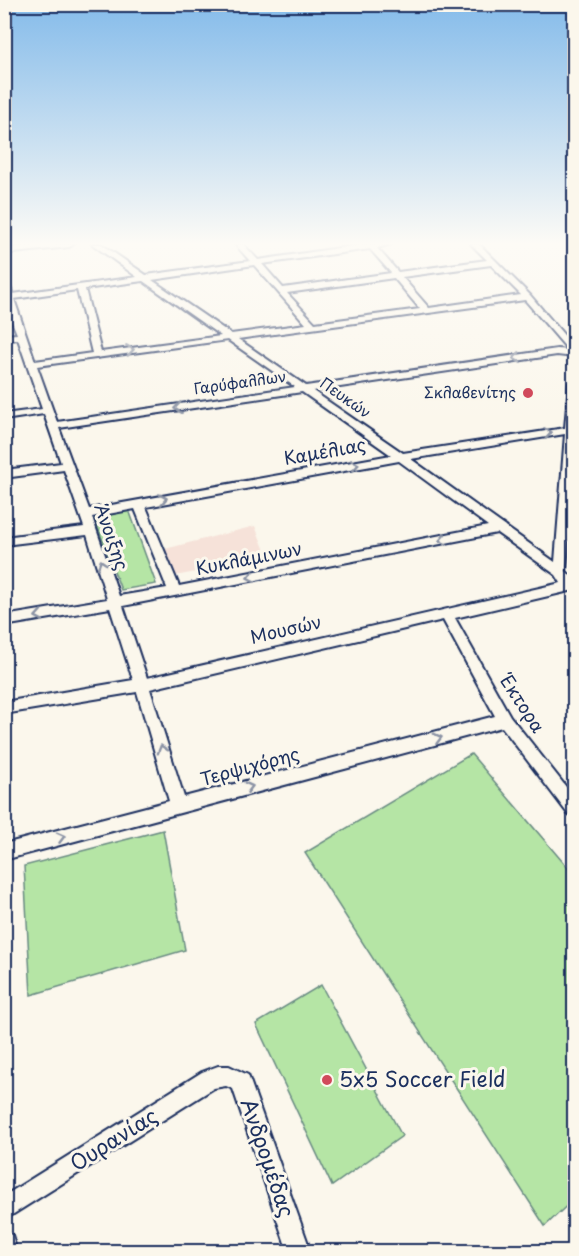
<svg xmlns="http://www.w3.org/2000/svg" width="579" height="1256" viewBox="0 0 579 1256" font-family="'Playpen Sans',sans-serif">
<rect width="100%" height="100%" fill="#fbf7ec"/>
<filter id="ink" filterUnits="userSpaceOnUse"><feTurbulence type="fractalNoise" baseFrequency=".0167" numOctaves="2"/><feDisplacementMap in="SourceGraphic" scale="12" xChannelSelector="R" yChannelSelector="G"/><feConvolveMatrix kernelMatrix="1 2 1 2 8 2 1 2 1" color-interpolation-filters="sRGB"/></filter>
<g filter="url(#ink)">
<!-- built -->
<polygon fill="#f6e2d9" points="255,526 268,558 175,576 165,549"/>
<!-- green -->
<g fill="#b5e5a5" stroke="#688a82" stroke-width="1.5">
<polygon points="129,510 156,584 121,590 94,517"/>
<polygon points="471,754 574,875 574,1199 545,1226 305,853"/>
<polygon points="163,830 185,950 31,995 24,866"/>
<polygon points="321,985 402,1136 332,1186 256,1024"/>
</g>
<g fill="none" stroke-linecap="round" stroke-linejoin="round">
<defs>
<g id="minor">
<path d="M92,244H101L146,275L250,261L235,244H243L258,260L366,244H391L377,248L398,272L487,260L471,244H479L530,295L574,347V357L557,355L313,391L403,453L565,428L569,383L574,380V450L566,571L574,580V590L455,618L510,716L574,797V816L568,814L502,727L4,860V844L169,801L137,692L4,714V702L133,680L110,608L4,626V616L107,599L87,535L4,545V537L84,527L64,470L4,478V470L61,463L44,414L4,420V414L42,409L18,339L4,341V335L17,334L4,301V279L8,281L13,294L137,277ZM370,249L391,273L283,288L262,264ZM254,265L306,324L231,334L152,280ZM491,265L521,295L429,308L402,277ZM394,278L420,309L315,323L287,293ZM143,281L221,336L101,352L85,289ZM77,290L92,353L35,361L14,299ZM525,300L568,350L557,349L306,386L238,339ZM228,340L295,387L57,422L37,366ZM302,392L391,455L89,509L59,428ZM565,434L555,562L411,459ZM399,461L488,526L179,586L146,507ZM135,509L167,588L119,596L92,517ZM497,533L556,575L561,583L147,678L123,606ZM443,620L495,716L184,797L150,689Z"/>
<polygon points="218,1066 229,1066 248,1075 311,1252 288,1252 233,1089 226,1086 214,1088 4,1220 4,1196 202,1072"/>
<polygon points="4,1232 12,1235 17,1252 4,1252"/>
</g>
<polygon id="tertiary" points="43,244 74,244 69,247 4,254 4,248"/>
</defs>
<!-- minor casing -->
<use href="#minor" stroke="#1b2f5e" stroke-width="4"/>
<!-- tertiary casing -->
<use href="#tertiary" stroke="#1b2f5e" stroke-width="4"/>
<!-- minor -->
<use href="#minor" fill="#fbf7ec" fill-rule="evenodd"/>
<!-- tertiary -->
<use href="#tertiary" fill="#fbf7ec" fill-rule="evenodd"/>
</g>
<!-- one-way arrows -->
<defs><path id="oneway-chevron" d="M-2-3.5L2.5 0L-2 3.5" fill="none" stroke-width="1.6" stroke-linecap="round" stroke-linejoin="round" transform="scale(1.5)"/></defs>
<g stroke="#8b93a5">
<use href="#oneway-chevron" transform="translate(130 350) rotate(-8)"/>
<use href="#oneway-chevron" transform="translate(517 358) rotate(172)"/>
<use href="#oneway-chevron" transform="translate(178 408) rotate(172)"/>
<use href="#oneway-chevron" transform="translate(548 433) rotate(-9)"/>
<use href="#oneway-chevron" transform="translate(355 465) rotate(-10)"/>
<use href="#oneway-chevron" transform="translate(163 499) rotate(-10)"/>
<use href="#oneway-chevron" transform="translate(443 540) rotate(169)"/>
<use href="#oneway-chevron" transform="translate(102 564) rotate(-108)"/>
<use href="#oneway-chevron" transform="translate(251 577) rotate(169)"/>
<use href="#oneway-chevron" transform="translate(39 616) rotate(170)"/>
<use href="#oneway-chevron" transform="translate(438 738) rotate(-15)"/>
<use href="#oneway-chevron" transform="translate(162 749) rotate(-107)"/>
<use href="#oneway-chevron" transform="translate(249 787) rotate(-15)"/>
<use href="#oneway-chevron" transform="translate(61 837) rotate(-15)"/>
</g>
</g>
<!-- sky -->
<linearGradient id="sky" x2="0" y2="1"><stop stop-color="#84bbea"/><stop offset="0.58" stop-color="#fdfbf6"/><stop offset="1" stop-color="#fdfbf6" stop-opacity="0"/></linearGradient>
<rect width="579" height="420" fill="url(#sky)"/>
<!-- markers -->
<g fill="#d1495b" stroke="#fbf7ec" stroke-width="2">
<circle cx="528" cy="393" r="6"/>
<circle cx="327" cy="1080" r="6"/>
</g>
<g text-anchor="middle" stroke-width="6" stroke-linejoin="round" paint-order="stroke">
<!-- far-street labels -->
<g font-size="15" fill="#1b2f5e" stroke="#fbf7ec">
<text transform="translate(240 383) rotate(-8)" y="5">Γαρύφαλλων</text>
<text transform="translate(345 398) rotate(35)" y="5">Πευκών</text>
</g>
<!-- far-poi labels -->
<g font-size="15" fill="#1b2f5e" stroke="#fbf7ec" text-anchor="end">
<text x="516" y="398">Σκλαβενίτης</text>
</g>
<!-- street labels -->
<g font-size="18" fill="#1b2f5e" stroke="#fbf7ec">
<text transform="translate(325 452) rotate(-10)" y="6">Καμέλιας</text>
<text transform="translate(111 537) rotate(71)" y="6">Άνοιξης</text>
<text transform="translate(249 559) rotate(-11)" y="6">Κυκλάμινων</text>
<text transform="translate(286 630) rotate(-13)" y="6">Μουσών</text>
<text transform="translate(522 704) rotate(57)" y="6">Έκτορα</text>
<text transform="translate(250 767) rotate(-15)" y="6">Τερψιχόρης</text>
</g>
<!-- near-poi labels -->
<g font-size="21" fill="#1b2f5e" stroke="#fbf7ec" text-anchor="start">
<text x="339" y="1087">5x5 Soccer Field</text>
</g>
<!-- near-street labels -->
<g font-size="21" fill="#1b2f5e" stroke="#fbf7ec">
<text transform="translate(114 1140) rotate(-32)" y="7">Ουρανίας</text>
<text transform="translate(267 1158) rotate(71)" y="7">Ανδρομέδας</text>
</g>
</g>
<!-- margin -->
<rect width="579" height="1256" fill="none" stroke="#fbf7ec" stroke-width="24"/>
<rect x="12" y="12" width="555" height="1232" fill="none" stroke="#1b2f5e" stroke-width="2" filter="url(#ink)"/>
</svg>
